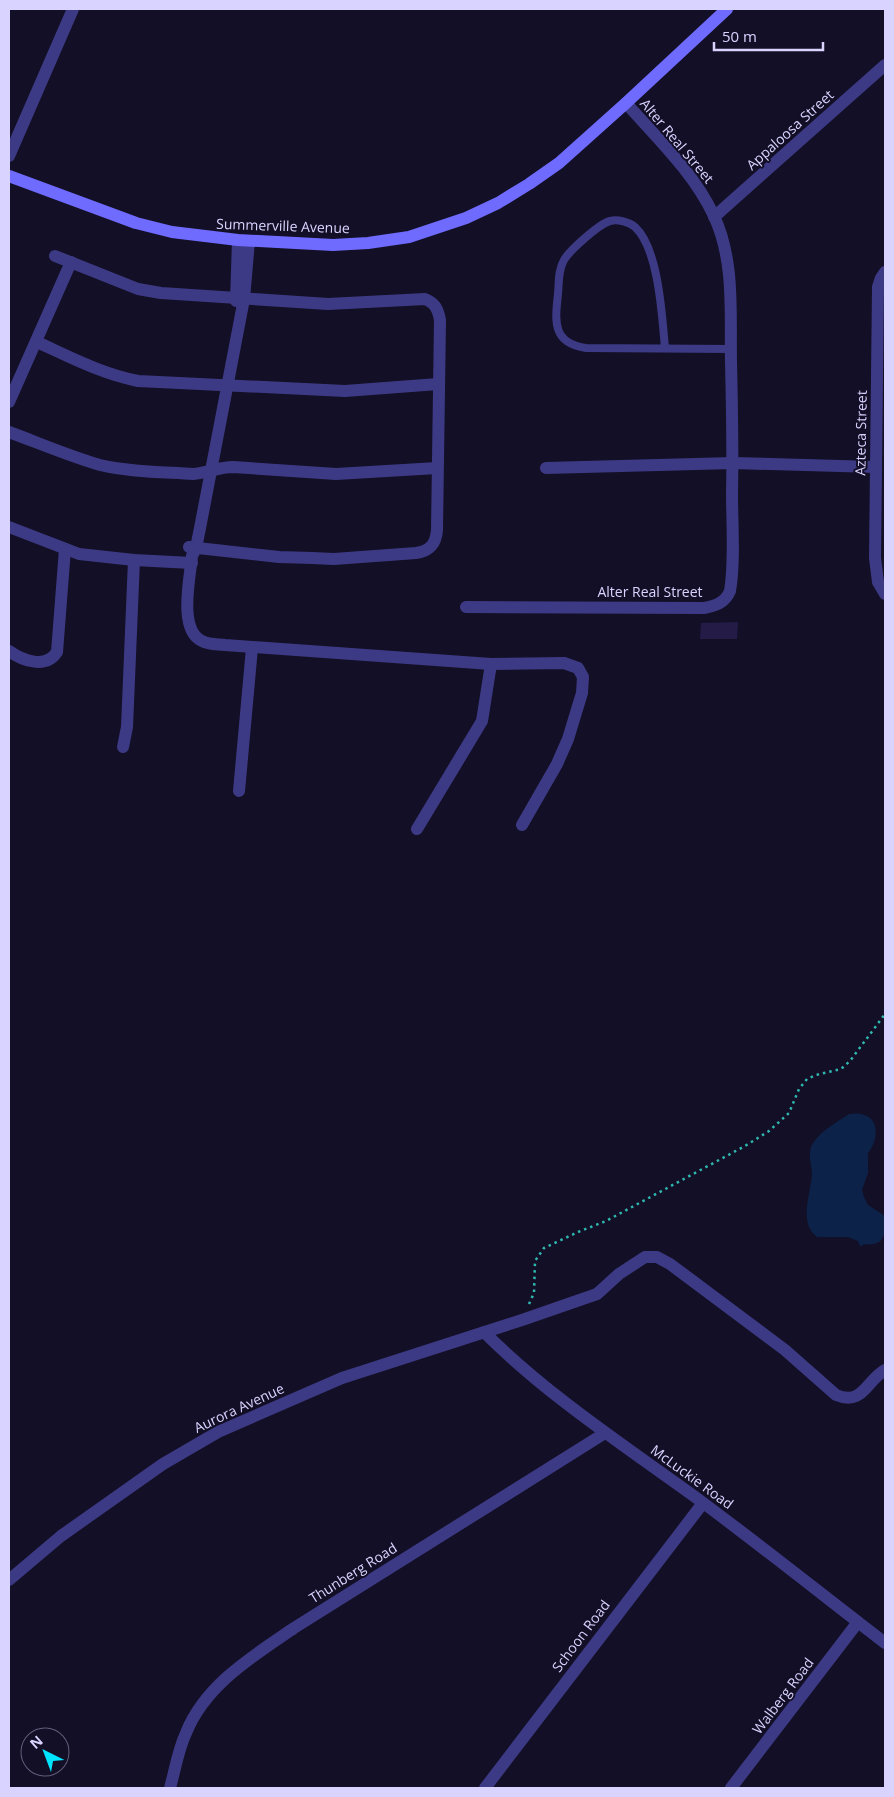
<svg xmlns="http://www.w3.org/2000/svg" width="894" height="1797" viewBox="0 0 894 1797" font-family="'Open Sans',sans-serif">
<rect width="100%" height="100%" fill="#130f26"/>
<!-- water -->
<path fill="#0c2248" d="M849,1114C852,1114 857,1113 861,1114C881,1118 878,1141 868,1153V1173L862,1190L864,1197L868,1205L885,1216C885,1232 887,1247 864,1244L862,1246H860L858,1241L848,1237H817C798,1223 811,1193 812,1174C812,1166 808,1156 811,1147C817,1133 837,1122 849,1114Z"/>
<!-- building -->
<polygon fill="#241b47" points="738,622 737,639 700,639 701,623"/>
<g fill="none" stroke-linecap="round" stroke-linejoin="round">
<!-- path -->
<polyline stroke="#2fb8b0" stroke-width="2.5" stroke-dasharray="2.5 4" stroke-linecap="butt" points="529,1304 534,1293 535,1261 544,1248 578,1232 606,1221 745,1146 769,1131 789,1113 799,1089 807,1079 816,1075 841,1069 850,1061 885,1014"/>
<!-- lane -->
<path stroke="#3d3a85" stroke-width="8" d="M665,348C662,317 659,249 635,227C629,222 618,219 610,221C599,224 570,250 564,260C558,270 559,283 558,294C555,321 552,343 586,348L731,349"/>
<!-- street -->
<g stroke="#3d3a85" stroke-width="12">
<polyline points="9,156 73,9"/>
<polyline points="714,217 885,65"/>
<path d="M249,241L244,299L200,528L196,548L192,556C190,578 178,630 202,641C209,645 218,644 225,645L491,664L564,663L578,668L583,677L582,693L568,739L557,764L522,825"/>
<path d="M55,256L138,289L161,293L328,304L425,299C435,303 438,309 440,320L437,530C436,544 430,551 416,553L334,559L312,558L279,557L189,547"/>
<polyline points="885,272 881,278 878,287 875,558 878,582 885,594"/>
<polyline points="236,301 238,240"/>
<path d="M37,342C70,357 102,374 138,381L345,391L438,384"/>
<polyline points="9,402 71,262"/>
<path d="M9,432C39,443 69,456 100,465C129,472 163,472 193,474C207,473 219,467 233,467L336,474L437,468"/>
<polyline points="546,468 733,463 875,467"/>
<polyline points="9,527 79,554 134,560 192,563"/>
<path d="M466,607L704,608C715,606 725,603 730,591C735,562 732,523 732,493C733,449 732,405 731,361C730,313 735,261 714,216C694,173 657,138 626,103"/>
<path d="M9,651C23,661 46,669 57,652L65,549"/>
<polyline points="123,747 127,727 134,560"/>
<polyline points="239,791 252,648"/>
<polyline points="417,829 482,721 491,664"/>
<path d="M484,1332C549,1397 628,1448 702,1502C764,1548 824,1596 885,1643"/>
<path d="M9,1580L61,1536L163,1464L218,1432L342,1378L522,1320L597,1294L619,1274L645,1257H657L670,1264L785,1350L836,1395C863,1406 866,1381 885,1370"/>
<path d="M170,1788C175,1770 178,1750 186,1733C205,1685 253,1656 294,1628L605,1433"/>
<polyline points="485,1788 703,1503"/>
<polyline points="731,1788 858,1622"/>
</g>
<!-- secondary -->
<polyline stroke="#6f6bff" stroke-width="12" points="9,176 136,223 172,232 238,240 333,245 368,243 409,237 466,218 498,203 529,184 559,163 626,103 727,9"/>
</g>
<g text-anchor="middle" stroke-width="4" stroke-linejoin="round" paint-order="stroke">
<!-- street labels -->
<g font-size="14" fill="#d9d4ff" stroke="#130f26">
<text transform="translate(790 130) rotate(-42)" y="5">Appaloosa Street</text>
<text transform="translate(677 141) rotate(50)" y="5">Alter Real Street</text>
<text transform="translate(283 226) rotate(2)" y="5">Summerville Avenue</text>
<text transform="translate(861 433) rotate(-89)" y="5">Azteca Street</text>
<text x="650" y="597">Alter Real Street</text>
<text transform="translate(239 1408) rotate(-25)" y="5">Aurora Avenue</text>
<text transform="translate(692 1477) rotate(36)" y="5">McLuckie Road</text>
<text transform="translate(353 1573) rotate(-32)" y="5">Thunberg Road</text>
<text transform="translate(581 1636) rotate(-53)" y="5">Schoon Road</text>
<text transform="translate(783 1696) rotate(-53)" y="5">Walberg Road</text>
</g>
</g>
<!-- border -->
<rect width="894" height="1797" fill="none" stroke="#d9d4ff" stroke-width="20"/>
<!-- north arrow -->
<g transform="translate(45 1752) rotate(318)"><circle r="24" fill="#130f26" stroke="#625e7d"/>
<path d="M0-4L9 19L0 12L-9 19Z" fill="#00e5ff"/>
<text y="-8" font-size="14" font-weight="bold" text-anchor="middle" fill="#d9d4ff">N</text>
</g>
<!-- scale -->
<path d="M714 42v8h109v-8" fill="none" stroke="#d9d4ff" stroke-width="2.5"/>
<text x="722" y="42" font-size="15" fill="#d9d4ff" stroke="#130f26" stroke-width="4" paint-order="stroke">50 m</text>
</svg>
